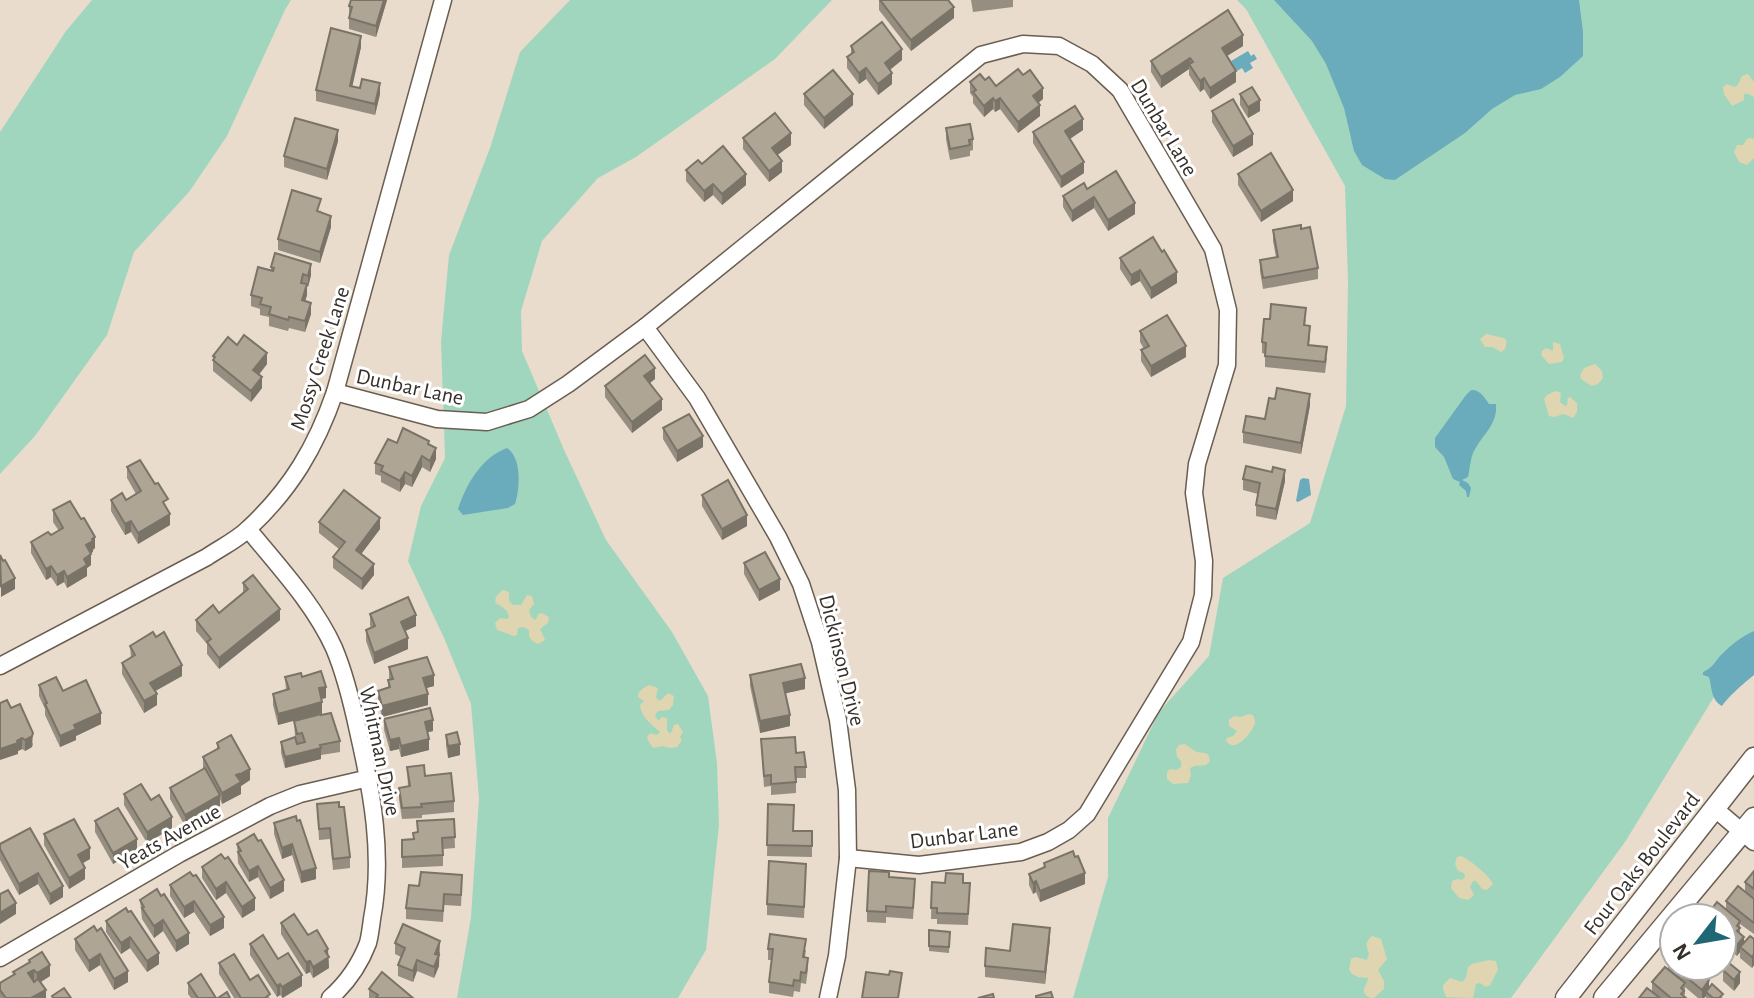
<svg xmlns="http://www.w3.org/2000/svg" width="1754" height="998" viewBox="0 0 1754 998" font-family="'Alegreya Sans',sans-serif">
<rect width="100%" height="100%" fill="#eadccd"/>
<!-- green -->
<g fill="#a1d6be">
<polygon points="92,0 291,0 285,10 227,136 189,192 134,252 107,335 35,436 0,474 0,132 66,31"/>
<polygon points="570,0 832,0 775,59 636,157 598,178 542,241 521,311 522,351 565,452 606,540 672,632 708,696 717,763 719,825 706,950 678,998 457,998 471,917 479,798 471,704 444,638 408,561 421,506 445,458 441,341 449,255 490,148 520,52"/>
<polygon points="1237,0 1754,0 1754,632 1625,842 1511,998 1073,998 1108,877 1108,818 1159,712 1209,656 1223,578 1310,523 1346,406 1348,282 1345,186 1246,9"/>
</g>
<!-- sand -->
<g fill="#dfd5b0">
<polygon points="1748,74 1754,82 1754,97 1748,94 1744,94 1744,100 1732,106 1724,94 1723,87 1727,84 1734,87 1737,86 1742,76"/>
<polygon points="1750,138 1754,139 1754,158 1747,165 1739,162 1734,152 1737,145 1743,145 1747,139"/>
<polygon points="1486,334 1504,338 1507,341 1505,349 1501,352 1493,347 1485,347 1480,339"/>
<polygon points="1553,342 1560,344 1564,358 1562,362 1549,364 1541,355 1542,351 1546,348 1553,351"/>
<polygon points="1595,364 1602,371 1603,378 1598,384 1592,386 1581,379 1580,375 1584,368"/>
<polygon points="1555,391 1561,393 1560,402 1565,406 1567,405 1568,398 1570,397 1577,403 1577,412 1573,418 1564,414 1554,417 1549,416 1544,399 1547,395"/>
<path d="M502,590L509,592V601L513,605H521L527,595L532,596L534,604L529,610L531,617L536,620L538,614L542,613L549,617L548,623L540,629L545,640L538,644C531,641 528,638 529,630L524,627L518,628L517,635L514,636L497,630L495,623L500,618L507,619L509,617C508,609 501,606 495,603L496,597Z"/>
<path d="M649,685L658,688L656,697L658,700H661L668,693L674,696L673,705L669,710L658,711L655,715L658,721L662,717L667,718V730L669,733H671L674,725L678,724L683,732L680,737L682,740L677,747L671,748L662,746L653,748L649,742L647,737L650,733L657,735L660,732C652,725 641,717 640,705L644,701L638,697C638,690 644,688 649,685Z"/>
<path d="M1249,714L1253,715C1254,717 1255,720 1255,722C1254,730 1240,747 1232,745C1229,745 1228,742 1226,741L1227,738L1233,736L1237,731L1229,726V720L1234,716L1240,717Z"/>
<path d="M1185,744C1189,747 1193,750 1197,752C1205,754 1209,751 1210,761L1206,765L1195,766L1190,768L1191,776L1188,783L1173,784L1167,779V772L1170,769L1176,770L1181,767V761L1177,757L1176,749L1179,745Z"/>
<path d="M1461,856C1469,859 1490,876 1493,884L1487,890L1482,889L1476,881H1473L1470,887L1474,895L1468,900L1459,898L1451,888L1452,881L1457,879L1462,880L1465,877L1464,873L1458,871L1455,864L1457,857Z"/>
<path d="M1372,936L1381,939L1387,959L1378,970L1384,981V989L1374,998L1368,997C1359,989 1368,985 1368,978L1358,977L1352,974L1349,970L1351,959L1355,957L1367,960L1369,953C1366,947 1365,941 1372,936Z"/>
<polygon points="1489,960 1496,961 1498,970 1490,985 1486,987 1480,983 1476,984 1473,998 1446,997 1443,989 1443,985 1450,978 1462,982 1466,978 1468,967 1472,964"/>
</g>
<!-- water -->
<g fill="#6bacbc">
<polygon points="1274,0 1579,0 1583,32 1583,56 1560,77 1541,89 1515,95 1492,109 1465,133 1395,180 1385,179 1362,165 1354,151 1344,108 1326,64 1312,41"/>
<polygon points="1248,51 1251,56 1254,54 1257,59 1250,63 1253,68 1245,73 1242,68 1237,71 1231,61"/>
<path d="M1471,390C1480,389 1485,398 1489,404H1496C1498,424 1483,434 1474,451C1470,459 1470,469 1468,477L1462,480L1468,483L1471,488L1469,497H1467L1466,491L1459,485L1460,482L1453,479L1444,457L1435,447V438L1466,395Z"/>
<path d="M507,448C522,458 520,488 515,504L508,508L463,515L458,509C466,484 482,457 507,448Z"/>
<polygon points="1303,478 1309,479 1311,495 1298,502 1296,501 1300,480"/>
<path d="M1754,631V675C1745,682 1728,697 1722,706C1711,700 1712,688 1709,677L1703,675V672C1713,668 1715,661 1722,654C1732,644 1741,637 1754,631Z"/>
</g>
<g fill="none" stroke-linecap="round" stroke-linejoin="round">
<defs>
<g id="minor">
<polyline points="645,327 697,398 778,537 801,584 820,642 838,720 847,790 848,858 837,956 828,998"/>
<polyline points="335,392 437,419 487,422 529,409 568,384 645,327 981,55 1023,44 1059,46 1092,64 1120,90 1213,249 1228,310 1227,365 1197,464 1194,493 1204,561 1203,595 1191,642 1087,814 1069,830 1048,842 1021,852 919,865 848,858"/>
<path d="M248,529C279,567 314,604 334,648C345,674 352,703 358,731C372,792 384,856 372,919C371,927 370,935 368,943C360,964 347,983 330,998"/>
<path d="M0,666L207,557C220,548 237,540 248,529C291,489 316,447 335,392L443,0"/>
<polyline points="1714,808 1754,842"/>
<polyline points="0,958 179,854 270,806 300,794 369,778"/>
</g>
<g id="tertiary">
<polyline points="1566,998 1754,758"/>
<polyline points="1604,998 1754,818"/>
</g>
</defs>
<!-- minor casing -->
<use href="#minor" stroke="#695e51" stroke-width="19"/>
<!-- tertiary casing -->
<use href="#tertiary" stroke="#695e51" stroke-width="23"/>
<!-- minor -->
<use href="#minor" stroke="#fff" stroke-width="16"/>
<!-- tertiary -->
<use href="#tertiary" stroke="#fff" stroke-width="20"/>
</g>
<!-- wall -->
<g fill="#968e80">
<polygon points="351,0 387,0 376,37 349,29 349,6"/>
<polygon points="879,0 948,0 954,18 911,51 879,10"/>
<polygon points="971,0 1013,0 1013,7 973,12"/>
<polygon points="851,46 902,60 890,69 892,84 878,95 866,79 859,84 847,68 847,57 851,54"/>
<polygon points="1243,46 1227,56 1236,82 1210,99 1204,89 1200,92 1189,75 1189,69 1161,88 1151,72 1151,61"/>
<polygon points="361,47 352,86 380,94 375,115 316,101 316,90"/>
<polygon points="985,80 996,86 1043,99 1038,103 1040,116 1018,133 1000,109 995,112 993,109 984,117 973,103 973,97 970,93 970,82"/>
<polygon points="804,94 853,105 824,129 804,105"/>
<polygon points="1240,94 1260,111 1248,118 1240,105"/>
<polygon points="1212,111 1253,145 1233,157 1212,122"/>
<polygon points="946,128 973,139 973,150 970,151 970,156 950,160 946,139"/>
<polygon points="1083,130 1070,139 1084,173 1061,188 1033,143 1033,132"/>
<polygon points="743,138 791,145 777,155 782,172 769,182 743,149"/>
<polygon points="338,141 327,180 284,167 284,156"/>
<polygon points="702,164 746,185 722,205 713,195 704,202 686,181 686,170"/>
<polygon points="1238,174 1293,201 1261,222 1238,185"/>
<polygon points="1087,189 1135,214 1108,231 1094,208 1072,222 1063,207 1063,196"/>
<polygon points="321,210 320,212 331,227 320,263 278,250 278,239"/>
<polygon points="1301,229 1318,268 1318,279 1263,289 1260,271 1260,260 1276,257 1273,241 1273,230"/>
<polygon points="1120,258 1177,283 1151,299 1140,281 1131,286 1120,269"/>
<polygon points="271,267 311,275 308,287 307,286 307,295 305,301 311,314 305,332 289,328 288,331 269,326 269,317 260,315 260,309 251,306 251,295 271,271"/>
<polygon points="1306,319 1305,325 1310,337 1309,345 1327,358 1325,373 1265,367 1265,354 1262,353 1262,342"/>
<polygon points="1140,331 1186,357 1151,377 1141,361 1141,350 1144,349 1140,342"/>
<polygon points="237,345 267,364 259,375 262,388 251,402 213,371 213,356"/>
<polygon points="655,379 649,383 662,410 632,433 605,397 605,386"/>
<polygon points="1310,405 1301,454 1243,443 1243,432 1265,419"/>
<polygon points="663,428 703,447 677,462 663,439"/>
<polygon points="397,443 429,445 436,459 430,472 422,467 412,487 405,484 400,492 381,482 381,476 375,474 375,463"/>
<polygon points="127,467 168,510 170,525 138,544 131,532 125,535 111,511 111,500 126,500 136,494 127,478"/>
<polygon points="1243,479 1285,481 1276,520 1256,516 1256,505 1258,494 1243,490"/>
<polygon points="702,495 747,526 722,540 702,506"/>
<polygon points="53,510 95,548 91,553 91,565 87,568 87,576 67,588 64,582 57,586 51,577 46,580 31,553 31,542 51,535 59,531 53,522"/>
<polygon points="319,522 380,529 361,554 374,575 362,590 333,568 333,557 339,549 319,533"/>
<polygon points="744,563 780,590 759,601 744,574"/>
<polygon points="243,583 280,620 219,669 207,654 207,644 196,631 196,620 219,613 243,593"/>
<polygon points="370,614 416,626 405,631 408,649 374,664 366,641 366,630 371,628 370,625"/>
<polygon points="130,646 182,676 155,691 157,705 144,713 122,674 122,663 131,658"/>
<polygon points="389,667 434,686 426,688 428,705 382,717 378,702 378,691 388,688 388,680 389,680"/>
<polygon points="750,675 805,689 785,693 790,726 760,733 750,686"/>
<polygon points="285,677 302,677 326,698 322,699 322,713 278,725 273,705 273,694 286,690"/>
<polygon points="39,685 63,691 101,724 76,736 76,740 60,747 45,715 45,709 39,696"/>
<polygon points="11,708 33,744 32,747 25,751 22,749 18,751 18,754"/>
<polygon points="384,719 433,731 427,732 429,750 401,757 399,749 390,751 384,730"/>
<polygon points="294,721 340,741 340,752 321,755 321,759 285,768 281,753 281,742 295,737"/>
<polygon points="446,735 460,755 448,758 446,746"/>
<polygon points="761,739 796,753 806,767 806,778 796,778 796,793 771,795 771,786 764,787"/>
<polygon points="217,743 250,780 241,786 241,794 222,804 220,799 220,806 185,826 170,799 170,788 203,769 203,757 217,749"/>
<polygon points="407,767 425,776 454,801 454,812 422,815 422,818 402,819 399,799 399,788 408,787"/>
<polygon points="124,794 151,800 172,828 147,843 124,805"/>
<polygon points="317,804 350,857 350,868 333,870 330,839 319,840"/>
<polygon points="768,804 793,831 812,831 812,857 767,856"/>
<polygon points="454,819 455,848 443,849 443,866 402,868 402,840 413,839 417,832"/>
<polygon points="95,821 137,850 113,864 95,832"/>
<polygon points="297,821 316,879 301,883 292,855 282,859 274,834 274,823"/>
<polygon points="30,828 63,897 50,905 38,884 19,895 0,860 0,844"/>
<polygon points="44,834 90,859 82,863 85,879 69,889 44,845"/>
<polygon points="237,844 284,891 270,899 258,877 249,882 238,863"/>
<polygon points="225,859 255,910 242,918 226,893 216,900 202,878 202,867"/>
<polygon points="1044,863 1085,884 1040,902 1036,892 1033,894 1029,885 1029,874 1044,868"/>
<polygon points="1754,871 1754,934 1740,924 1740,934 1744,943 1754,939 1754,965 1752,968 1740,958 1740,952 1737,956 1722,944 1722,918 1726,910 1726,901 1745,892 1745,882"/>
<polygon points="190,872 224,928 210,936 194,912 184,918 170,896 170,885"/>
<polygon points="806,875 804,918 767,915 767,904"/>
<polygon points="889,877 915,890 913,919 886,917 886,923 867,922 867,911"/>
<polygon points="932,882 970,883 968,925 937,924 937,919 931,919"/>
<polygon points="419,886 462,886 461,906 444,905 443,922 406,919 406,908"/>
<polygon points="140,900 189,944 176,952 163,931 154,938 142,919"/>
<polygon points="126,908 159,964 147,972 130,948 121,954 106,932 106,921"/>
<polygon points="281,923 308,935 328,955 329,968 313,978 310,972 306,974 281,934"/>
<polygon points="94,926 128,982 114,990 100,965 89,972 75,950 75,939"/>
<polygon points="929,930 950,932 949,953 929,951"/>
<polygon points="1050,939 1045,984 985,977 985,966 1010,951"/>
<polygon points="395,943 440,952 439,956 439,966 434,978 417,971 413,982 398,976 398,965 401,957 395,954"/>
<polygon points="250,944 278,959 302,986 283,998 280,995 277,997 250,955"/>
<polygon points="768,949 806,950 805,957 808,969 806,984 801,983 800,992 794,991 793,997 769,993 769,982 772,960 768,960"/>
<polygon points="29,960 50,976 41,982 46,998 0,998 0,983 13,975 13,972 29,962"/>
<polygon points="1668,962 1674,966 1722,966 1724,967 1717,976 1705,967 1705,977 1709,988 1723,998 1706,998 1706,996 1704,998 1698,998 1685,987 1685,994 1684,996 1686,998 1639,998 1652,992 1652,982 1668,969"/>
<polygon points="219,963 250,980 270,998 234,998 219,974"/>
<polygon points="1723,970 1740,983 1734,991 1723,981"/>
<polygon points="188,983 216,998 191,998 188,994"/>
<polygon points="369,989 413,998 369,998"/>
</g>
<!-- shaded-wall -->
<g fill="#7a7468">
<polygon points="384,0 387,0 376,37 376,26"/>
<polygon points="954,7 954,18 911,51 911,40"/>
<polygon points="1243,35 1243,46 1222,59 1222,48"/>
<polygon points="361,36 361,47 350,97 350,86"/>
<polygon points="902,49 902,60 885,74 885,63"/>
<polygon points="1190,58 1189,69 1161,88 1161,77"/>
<polygon points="866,68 866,79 859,84 859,73"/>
<polygon points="1236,71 1236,82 1210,99 1210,88"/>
<polygon points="892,73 892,84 878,95 878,84"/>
<polygon points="1204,78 1204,89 1200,92 1200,81"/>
<polygon points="380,83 380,94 375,115 375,104"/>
<polygon points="1043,88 1043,99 1033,107 1033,96"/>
<polygon points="853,94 853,105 824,129 824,118"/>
<polygon points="993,98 993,109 984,117 984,106"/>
<polygon points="1000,98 1000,109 995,112 995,101"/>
<polygon points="1260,100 1260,111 1248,118 1248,107"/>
<polygon points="1040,105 1040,116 1018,133 1018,122"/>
<polygon points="1083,119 1083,130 1065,142 1065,131"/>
<polygon points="338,130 338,141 327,180 327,169"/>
<polygon points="791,133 791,145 772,159 772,148"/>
<polygon points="1253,134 1253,145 1233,157 1233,146"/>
<polygon points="782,161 782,172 769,182 769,171"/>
<polygon points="1084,162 1084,173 1061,188 1061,177"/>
<polygon points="746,174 746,185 722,205 722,194"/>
<polygon points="713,184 713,195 704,202 704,191"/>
<polygon points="1293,190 1293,201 1261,222 1261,211"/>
<polygon points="1094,197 1094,208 1072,222 1072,211"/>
<polygon points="1135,203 1135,214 1108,231 1108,220"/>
<polygon points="331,216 331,227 320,263 320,252"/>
<polygon points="311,264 311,275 308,287 308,276"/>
<polygon points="1140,270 1140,281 1131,286 1131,275"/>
<polygon points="1177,272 1177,283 1151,299 1151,288"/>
<polygon points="307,284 307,295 302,311 302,300"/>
<polygon points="311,303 311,314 305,332 305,321"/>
<polygon points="1186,346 1186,357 1151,377 1151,366"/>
<polygon points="267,353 267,364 253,381 253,370"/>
<polygon points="655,368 655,379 644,388 644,376"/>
<polygon points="262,377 262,388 251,402 251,391"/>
<polygon points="1310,394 1310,405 1301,454 1301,443"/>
<polygon points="662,399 662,410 632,433 632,422"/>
<polygon points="703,436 703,447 677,462 677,451"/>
<polygon points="436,448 436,459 430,472 430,461"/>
<polygon points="422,456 422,467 412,487 412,476"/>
<polygon points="1285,470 1285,481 1276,520 1276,509"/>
<polygon points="405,472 405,484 400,492 400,481"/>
<polygon points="170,514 170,525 138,544 138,533"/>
<polygon points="747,515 747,526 722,540 722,529"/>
<polygon points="380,518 380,529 356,561 356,550"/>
<polygon points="131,521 131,532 125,535 125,524"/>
<polygon points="95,537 95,548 93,549 93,552 86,556 86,545"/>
<polygon points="91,554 91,565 87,568 87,576 67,588 67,577 84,559"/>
<polygon points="374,564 374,575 362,590 362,579"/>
<polygon points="51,566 51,577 46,580 46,569"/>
<polygon points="64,571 64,582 57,586 57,575"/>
<polygon points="15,578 15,589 1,597 1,586"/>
<polygon points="780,579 780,590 759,601 759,590"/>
<polygon points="280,609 280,620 219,669 219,658"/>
<polygon points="416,615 416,626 401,633 401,622"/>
<polygon points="408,638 408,649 374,664 374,653"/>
<polygon points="182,665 182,676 150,694 150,683"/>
<polygon points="434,675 434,686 423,689 423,678"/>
<polygon points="805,678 805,689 783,694 783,683"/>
<polygon points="326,687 326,698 319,699 319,688"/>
<polygon points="157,694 157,705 144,713 144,701"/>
<polygon points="428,694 428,705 382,717 382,706"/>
<polygon points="322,702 322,713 278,725 278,714"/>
<polygon points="101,713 101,724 76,736 76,740 60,747 60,736 74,725"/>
<polygon points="790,715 790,726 760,733 760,721"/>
<polygon points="433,720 433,731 425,733 425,722"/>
<polygon points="33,733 32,747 25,751 25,740"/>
<polygon points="22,738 22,749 18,751 18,754 0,760 0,749"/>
<polygon points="399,738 399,749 390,751 390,740"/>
<polygon points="429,739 429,750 401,757 401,746"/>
<polygon points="460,744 460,755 448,758 448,746"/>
<polygon points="321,748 321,759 285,768 285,757"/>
<polygon points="250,769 250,780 241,786 241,794 222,804 222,793 236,775 239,774 239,784 239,775"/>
<polygon points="220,795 220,806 185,826 185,815"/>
<polygon points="172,817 172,828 147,843 147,832"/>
<polygon points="137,839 137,850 113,864 113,853"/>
<polygon points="292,844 292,855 282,859 282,848"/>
<polygon points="90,848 90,859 78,866 78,855"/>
<polygon points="258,866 258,877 249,882 249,871"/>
<polygon points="85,868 85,879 69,889 69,878"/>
<polygon points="316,868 316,879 301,883 301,872"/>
<polygon points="38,873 38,884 19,895 19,884"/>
<polygon points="1085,873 1085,884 1040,902 1040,891"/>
<polygon points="284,880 284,891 270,899 270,888"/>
<polygon points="1036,881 1036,892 1033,894 1033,883"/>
<polygon points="226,882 226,893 216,900 216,889"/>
<polygon points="63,886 63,897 50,905 50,894"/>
<polygon points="255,898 255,910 242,918 242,907"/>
<polygon points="194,901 194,912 184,918 184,907"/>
<polygon points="16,903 16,914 0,924 0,913"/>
<polygon points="224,917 224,928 210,936 210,925"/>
<polygon points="163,920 163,931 154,938 154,926"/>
<polygon points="1050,928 1050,939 1045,984 1045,972"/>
<polygon points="189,933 189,944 176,952 176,941"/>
<polygon points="130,937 130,948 121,954 121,943"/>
<polygon points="1744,937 1744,948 1740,947 1740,952 1737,956 1737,945"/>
<polygon points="440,941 439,966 434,978 435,954"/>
<polygon points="328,949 329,968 313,978 313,967"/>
<polygon points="159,953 159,964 147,972 147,961"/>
<polygon points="100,954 100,965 89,972 89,961"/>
<polygon points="1754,954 1754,965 1752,968 1752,957"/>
<polygon points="1724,956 1724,967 1717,976 1717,966 1722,966 1722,958"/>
<polygon points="417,960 417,971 413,982 413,971"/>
<polygon points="310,961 310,972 306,974 306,962"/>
<polygon points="50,965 50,976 37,984 37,973"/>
<polygon points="34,970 34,981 28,984 28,973"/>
<polygon points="128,971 128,982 114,990 114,979"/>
<polygon points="1740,972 1740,983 1734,991 1734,980"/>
<polygon points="302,975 302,986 282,998 282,987"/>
<polygon points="1709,980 1709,991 1706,992 1706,996 1704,998 1702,998 1702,990"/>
<polygon points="280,984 280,995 277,997 277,986"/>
<polygon points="46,990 46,998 31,998"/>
</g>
<!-- building -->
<g fill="#afa595" stroke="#7a7468" stroke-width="2">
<polygon points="351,0 384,0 376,26 349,18 352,7 349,6"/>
<polygon points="880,0 948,0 954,7 911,40"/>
<polygon points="1228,10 1243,35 1222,48 1236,71 1210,88 1204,78 1200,81 1189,64 1193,62 1190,58 1161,77 1151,61"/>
<polygon points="882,22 902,49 885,63 892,73 878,84 866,68 859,73 847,57 854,52 851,46"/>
<polygon points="331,28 361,36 350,86 360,88 362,79 380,83 375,104 316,90"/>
<polygon points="1018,69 1023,75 1030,70 1043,88 1033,96 1040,105 1018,122 1000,98 995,101 993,98 984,106 973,92 976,90 970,82 980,74 985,80 989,77 996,86"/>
<polygon points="833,70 853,94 824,118 804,94"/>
<polygon points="1252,87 1260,100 1248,107 1240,94"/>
<polygon points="1233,99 1253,134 1233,146 1212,111"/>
<polygon points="1075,106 1083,119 1065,131 1084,162 1061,177 1033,132"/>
<polygon points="775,113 791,133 772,148 782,161 769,171 743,138"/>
<polygon points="295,118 338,130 327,169 284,156"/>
<polygon points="970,124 973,139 969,140 970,145 950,149 946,128"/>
<polygon points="723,146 746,174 722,194 713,184 704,191 686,170 698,160 702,164"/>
<polygon points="1271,153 1293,190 1261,211 1238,174"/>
<polygon points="1116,171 1135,203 1108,220 1094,197 1072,211 1063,196 1084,183 1087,189"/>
<polygon points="292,190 321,199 317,211 331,216 320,252 278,239"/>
<polygon points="1301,225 1301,229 1310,227 1318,268 1263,278 1260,260 1278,257 1273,230"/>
<polygon points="1153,237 1162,252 1164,250 1177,272 1151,288 1140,270 1131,275 1120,258"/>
<polygon points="275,253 311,264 308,276 303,274 301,283 307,284 302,300 311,303 305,321 289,317 288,320 269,314 271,307 260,304 262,298 251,295 258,267 273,271 274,268 271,267"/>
<polygon points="1271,304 1306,308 1304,325 1310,326 1308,345 1327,347 1325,362 1265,356 1266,343 1262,342 1264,319 1270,319"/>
<polygon points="1167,315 1186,346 1151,366 1141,350 1149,346 1140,331"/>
<polygon points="244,335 267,353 253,370 262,377 251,391 213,360 215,357 213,356 228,337 237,345"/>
<polygon points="645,355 655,368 644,376 662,399 632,422 605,386"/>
<polygon points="1277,388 1310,394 1301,443 1243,432 1246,416 1265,419 1269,398 1275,399"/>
<polygon points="689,414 703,436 677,451 663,428"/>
<polygon points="403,428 429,441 428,444 436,448 430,461 422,456 412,476 405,472 400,481 381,471 383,466 375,463 388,439 397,443"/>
<polygon points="140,460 155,484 158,483 168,499 163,502 170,514 138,533 131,521 125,524 111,500 122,493 126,500 141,491 127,467"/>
<polygon points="1246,466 1272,472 1273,467 1285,470 1276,509 1256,505 1260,483 1243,479"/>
<polygon points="728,480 747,515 722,529 702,495"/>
<polygon points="344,490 380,518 356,550 374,564 362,579 333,557 345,542 319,522"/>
<polygon points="70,501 81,519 84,518 95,537 92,539 93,541 86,545 91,554 84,559 87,565 67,577 64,571 57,575 51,566 46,569 31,542 48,532 51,535 63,528 53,510"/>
<polygon points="765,552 780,579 759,590 744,563"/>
<polygon points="0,555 3,561 5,560 15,578 1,586"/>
<polygon points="253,575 280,609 219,658 207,642 211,639 196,620 213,605 219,613 248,589 243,583"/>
<polygon points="408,597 416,615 401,622 408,638 374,653 366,630 375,626 370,614"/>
<polygon points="153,632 156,637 164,632 182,665 150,683 157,694 144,701 122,663 135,655 130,646"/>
<polygon points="427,657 434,675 423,678 428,694 382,706 378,691 390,687 388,680 393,679 389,667"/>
<polygon points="801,664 805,678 783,683 790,715 760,721 750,675"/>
<polygon points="321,671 326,687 319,688 322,702 278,714 273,694 289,689 285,677 301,673 302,677"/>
<polygon points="56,677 63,691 86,680 101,713 74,725 76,729 60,736 45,704 47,703 39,685"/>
<polygon points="7,700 11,708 20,704 33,733 32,736 25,740 22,738 17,741 18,743 0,749 0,703"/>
<polygon points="430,708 433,720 425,722 429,739 401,746 399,738 390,740 384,719"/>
<polygon points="331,713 340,741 320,745 321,748 285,757 281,742 295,737 297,744 305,742 302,733 297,734 294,721 321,714 321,715"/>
<polygon points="457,732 460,744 448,746 446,735"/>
<polygon points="231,735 250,769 239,775 239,774 236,775 241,782 222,793 203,757 219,748 217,743"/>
<polygon points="795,737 796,753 804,752 806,767 795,767 796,782 771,784 771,775 764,776 761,739"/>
<polygon points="424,765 425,776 451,773 454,801 421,804 422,807 402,808 399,788 410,786 407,767"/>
<polygon points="205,768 220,795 185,815 170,788"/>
<polygon points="141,784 151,800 159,795 172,817 147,832 124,794"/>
<polygon points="339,802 339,807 344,807 350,857 333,859 330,828 319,829 317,804"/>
<polygon points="768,804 794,805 793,831 812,831 812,846 767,845"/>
<polygon points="118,808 137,839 113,853 95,821"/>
<polygon points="296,816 297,821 300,820 316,868 301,872 292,844 282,848 274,823"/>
<polygon points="74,819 90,848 78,855 85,868 69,878 44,834"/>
<polygon points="454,819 455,837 442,838 443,855 402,857 402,840 414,839 413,833 418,832 417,821"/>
<polygon points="30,828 63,886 50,894 38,873 19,884 0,849 0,844"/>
<polygon points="254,834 258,841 261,840 284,880 270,888 258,866 249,871 238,852 241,851 237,844"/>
<polygon points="1073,851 1075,857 1078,856 1085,873 1040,891 1036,881 1033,883 1029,874 1045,867 1044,863"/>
<polygon points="221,854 225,859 228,857 255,898 242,907 226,882 216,889 202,867"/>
<polygon points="769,861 806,864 804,907 767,904"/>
<polygon points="869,871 889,872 889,877 915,879 913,908 886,906 886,912 867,911"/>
<polygon points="1754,871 1754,889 1745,882"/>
<polygon points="190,872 193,876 196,875 224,917 210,925 194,901 184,907 170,885"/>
<polygon points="421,872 462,875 461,895 444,894 443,911 406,908 409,885 419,886"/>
<polygon points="946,873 963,874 963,883 970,883 968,914 937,913 937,908 931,908 932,882 945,883"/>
<polygon points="1738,886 1754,899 1754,923 1726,901"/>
<polygon points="157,889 161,896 164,894 189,933 176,941 163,920 154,926 142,908 144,907 140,900"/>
<polygon points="8,890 16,903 0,913 0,894"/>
<polygon points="1717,902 1740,921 1737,926 1740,928 1737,931 1744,937 1737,945 1722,933 1722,918 1705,918"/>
<polygon points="126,908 128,912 131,911 159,953 147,961 130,937 121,943 106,921"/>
<polygon points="294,914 308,935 317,930 328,949 325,951 329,957 313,967 310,961 306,962 281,923"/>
<polygon points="403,924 440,941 435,954 439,955 434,967 417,960 413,971 398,965 405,948 395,943"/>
<polygon points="1013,924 1050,928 1045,972 985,966 986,948 1010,951"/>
<polygon points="94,926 97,931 101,928 128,971 114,979 100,954 89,961 75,939"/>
<polygon points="929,930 950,932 949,947 929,946"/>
<polygon points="770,934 806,939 803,957 808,958 806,973 801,972 800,981 794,980 793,986 769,982 773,949 768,949"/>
<polygon points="263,935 278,959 288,953 302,975 282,987 280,984 277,986 250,944"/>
<polygon points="1750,936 1754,939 1754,954 1752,957 1740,947"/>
<polygon points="42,952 50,965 37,973 34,970 28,973 34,982 38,979 46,990 31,998 6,998 0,990 0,983 15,974 13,972 30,962 29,960"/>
<polygon points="234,954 250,980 258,975 270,994 265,998 241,998 219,963"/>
<polygon points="1674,955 1674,966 1704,966 1702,969 1705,971 1702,975 1709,980 1702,990 1668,962"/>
<polygon points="1729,963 1740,972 1734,980 1723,970"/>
<polygon points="1665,967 1685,983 1681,988 1684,991 1681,994 1686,998 1671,998 1652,982"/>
<polygon points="890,971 902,973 898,998 862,998 866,972 889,975"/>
<polygon points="382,972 413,998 376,998 378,995 369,989"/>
<polygon points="201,974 216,998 198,998 188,983"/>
<polygon points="1712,984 1723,994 1719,998 1713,998 1706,992"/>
<polygon points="64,988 71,998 53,998 52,996"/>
<polygon points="1647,988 1660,998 1639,998"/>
<polygon points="227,992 230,998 218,998"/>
<polygon points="1051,992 1053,998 1036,998 1036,996"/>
<polygon points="993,994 994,998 978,998"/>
</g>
<g text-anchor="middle" stroke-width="6" stroke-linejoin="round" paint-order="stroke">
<!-- street labels -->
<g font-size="22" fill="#35302a" stroke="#fff">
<text transform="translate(1165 127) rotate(59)" y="8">Dunbar Lane</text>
<text transform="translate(319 358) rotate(-72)" y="8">Mossy Creek Lane</text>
<text transform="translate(410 386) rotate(12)" y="8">Dunbar Lane</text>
<text transform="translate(843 660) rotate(76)" y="8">Dickinson Drive</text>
<text transform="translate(381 751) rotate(78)" y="8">Whitman Drive</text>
<text transform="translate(964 834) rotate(-7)" y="8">Dunbar Lane</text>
<text transform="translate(169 836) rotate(-29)" y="8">Yeats Avenue</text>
<text transform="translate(1641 863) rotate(-52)" y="8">Four Oaks Boulevard</text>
</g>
</g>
<!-- north arrow -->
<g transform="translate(1698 942) rotate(239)"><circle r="38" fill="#ffffff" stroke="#aeacaa" stroke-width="2"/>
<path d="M0-6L14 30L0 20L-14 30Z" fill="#1f6775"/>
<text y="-12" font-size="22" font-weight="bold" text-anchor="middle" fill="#35302a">N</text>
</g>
</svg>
